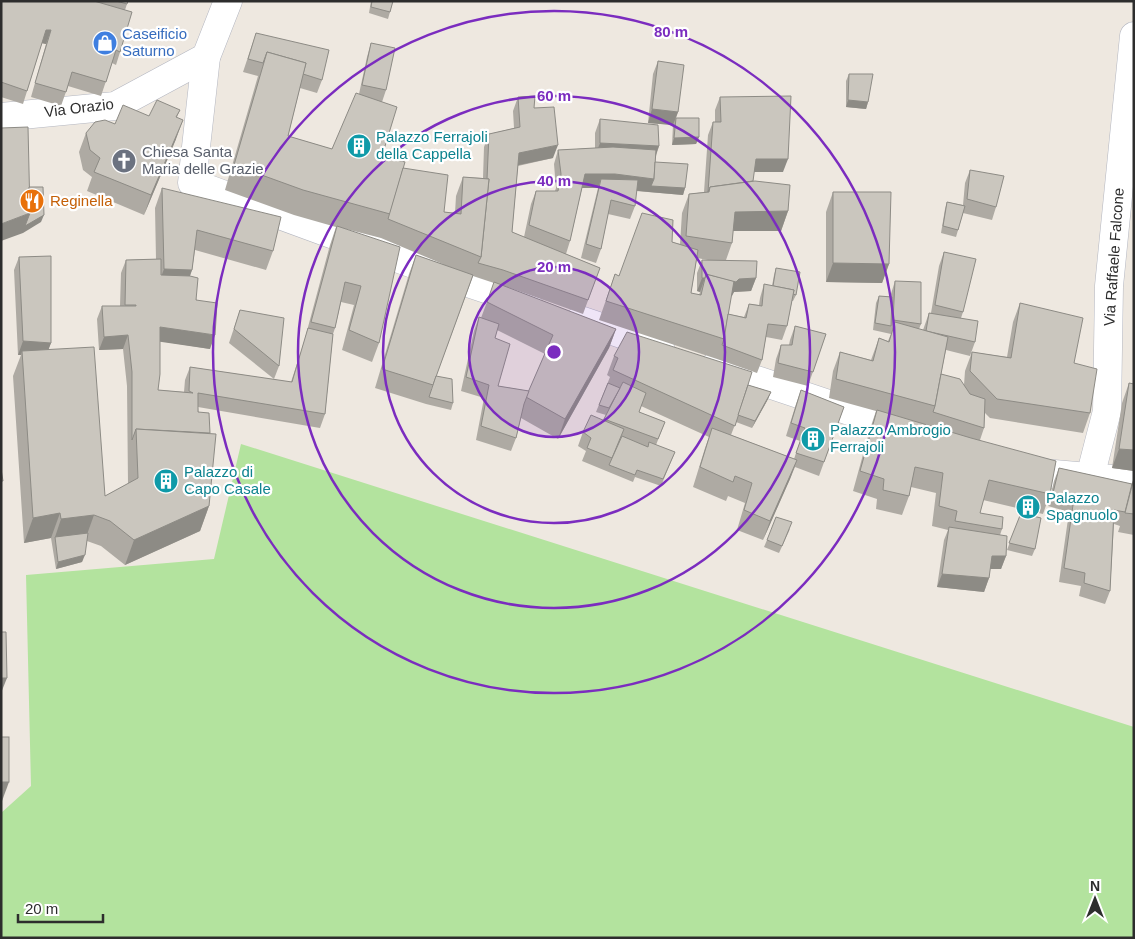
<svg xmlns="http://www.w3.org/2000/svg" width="1135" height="939" viewBox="0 0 1135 939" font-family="Arial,sans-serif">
<rect width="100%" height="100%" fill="#eee8e0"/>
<!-- green -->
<polygon fill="#b3e39e" points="241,444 1134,727 1134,938 1,938 1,813 31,786 26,575 214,559"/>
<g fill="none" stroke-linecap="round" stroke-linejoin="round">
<defs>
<g id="minor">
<polyline points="206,57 192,183 435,272 528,303"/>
<polyline points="580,320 660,347"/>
<polyline points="715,366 909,431"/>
<polyline points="1018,468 1031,472 1134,481"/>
<polyline points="1090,477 1107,411 1109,286 1134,36"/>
</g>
<polyline id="tertiary" points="1,117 115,106 206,57 228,1"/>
</defs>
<!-- minor casing -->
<use href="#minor" stroke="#b3b6c0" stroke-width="29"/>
<!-- tertiary casing -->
<use href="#tertiary" stroke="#b3b6c0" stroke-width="29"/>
<!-- minor -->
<use href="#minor" stroke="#fff" stroke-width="28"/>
<!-- tertiary -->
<use href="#tertiary" stroke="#fff" stroke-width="28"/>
</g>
<!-- wall -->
<g fill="#aeaaa3" fill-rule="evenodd">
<polygon points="1,1 128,1 125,10 120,52 116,65 112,63 101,96 68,86 61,106 31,97 46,44 42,43 23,104 1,97"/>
<polygon points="371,1 393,1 388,19 369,13"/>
<path d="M256,33L322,80L317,93L300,88L288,136L332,149L359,94L367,57L371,43L386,90L382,102V156L403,168L444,212L455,213L456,196L463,177L483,178L484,147L489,134L514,128L513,111L518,97L534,108L553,158L518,166L512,232L524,237L531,204L536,191H555L556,188L554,164L558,150L595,148V133L600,119L659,146L656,156L655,162L685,188L683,195L636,191L635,206L630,219L608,214L601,249L596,263L581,258L598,188H582L570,241L566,254L600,268L583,314L496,283L616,329L609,348L558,439L521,418L516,438L511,451L476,440L484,398L461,391L474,331L479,317L481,318L494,283L473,276L431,390L453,403L451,410L426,404L375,388L409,274L416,255L445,265L381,238L346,229L379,343L372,362L342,350L354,305L341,302L335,328L333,334L325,414L320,428L198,407L209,506L200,531L125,565L101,546L87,541L82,562L56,569L51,538L24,543L13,376L21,355H18L14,270L19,257L51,343L48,350L105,496L128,484L127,386L123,349L99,350L97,319L102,306H120L121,273L126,260L156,259L155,208L162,188L273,251L266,270L195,250L192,270L190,276L210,349L160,341L158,390L184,392L185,380L190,367L291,382L304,342L330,245L336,227L294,215L225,190L258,76L243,72ZM497,330L545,354L529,391L498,386L495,338Z"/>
<polygon points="658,61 678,112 676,118 699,137 696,144 672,145 673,125 648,123 653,74"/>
<polygon points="849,74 868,102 866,109 846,107 846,81"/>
<path d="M720,97L783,172H754L753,181L788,211L781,231H733L732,243L726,260L756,278L751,291L734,292L731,296L728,314L744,317L749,304L759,305L760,298L764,284L772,286L774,275L776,268L796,295L793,301H792L787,326L782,340L766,337L762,360L757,373L717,359L599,320L615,274L619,276L672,242L680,244L682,213L689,194L704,192L708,135L713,122H715V110ZM697,258L708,260H702L697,273V291L700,292L699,295L691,293Z"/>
<polygon points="180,110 177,117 176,139 144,215 87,191 92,177 83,170 79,152 86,133 115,124"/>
<polygon points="970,170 996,207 992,220 963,213 956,237 941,233 945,209 947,202 963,205 965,183"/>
<polygon points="833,192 889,264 882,283 826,282 826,212"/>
<polygon points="944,252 963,312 961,318 975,342 970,356 946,350 941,374 964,385 965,371 972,352 1007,357 1013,322 1020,303 1074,363 1090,413 1083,433 990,418 985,413 984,428 980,440 1050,494 1043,514 983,500 980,513 1002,529 1000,535 1006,556 1001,569 990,569 989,578 984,592 937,587 944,540 948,530 932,526 936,493 911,487 909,496 902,515 876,509 877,499 853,491 870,429 876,411 829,398 833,371 840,352 871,360 879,338 888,341 891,334 873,330 876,303 879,296 890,297 895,281 921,324 919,329 923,330 929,313 931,313 939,266"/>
<polygon points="240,310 279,366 274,379 229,343"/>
<polygon points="795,326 826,334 808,386 773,377 776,359 781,345 789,345 790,340"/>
<polygon points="614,356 748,385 771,392 768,399 752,428 736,422 731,435 794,459 800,441 786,436 796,404 801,390 844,407 819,476 795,467 790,479 763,540 737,530 745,503 728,496 726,501 693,487 705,448 709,437 641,406 639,412 665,422 656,445 675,452 661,486 635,477 633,482 582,461 586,451 578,446 583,432 603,420 606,415 596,412 610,377 607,375"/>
<polygon points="1129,383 1134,384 1134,471 1112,468 1122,403"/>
<polygon points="1059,468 1132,484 1134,478 1134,535 1118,532 1120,526 1114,524 1110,591 1105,604 1079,596 1081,586 1059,582 1069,512 1048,506 1054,481"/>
<polygon points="1021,513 1035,549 1032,556 1007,550"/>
<polygon points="790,529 779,553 764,547 767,540"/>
</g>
<!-- shaded-wall -->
<g fill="#8d8b85">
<polygon points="46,30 51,30 46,44 41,43"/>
<polygon points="848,100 868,102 866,109 846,107"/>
<polygon points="652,109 678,112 673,125 648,123"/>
<polygon points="183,120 176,139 144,215 151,195"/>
<polygon points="699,137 696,144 672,145 674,138"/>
<polygon points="600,143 659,146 654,160 595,156"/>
<polygon points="558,145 553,158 514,166 519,153"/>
<polygon points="756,159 788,159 783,172 751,172"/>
<polygon points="585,174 615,174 654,179 685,188 683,195 649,192 610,188 601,179 598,188 581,188"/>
<polygon points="788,211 781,231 728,231 735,212"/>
<polygon points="30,213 44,215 41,222 23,233 1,241 1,224"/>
<polygon points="833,263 889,264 882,283 826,282"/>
<polygon points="164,269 192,270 185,289 157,288"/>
<polygon points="702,278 705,278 700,292 697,291"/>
<polygon points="705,278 739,279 756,278 751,291 734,292 732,296"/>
<polygon points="160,327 215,335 210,349 155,341"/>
<polygon points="616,329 609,348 558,439 565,419"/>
<polygon points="128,335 123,349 99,350 104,337"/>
<polygon points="23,341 51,343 46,356 22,351 21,355 18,355"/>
<polygon points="771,392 768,399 752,428 755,421"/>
<polygon points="1119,449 1134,450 1134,471 1112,468"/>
<polygon points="797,460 790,479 763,540 770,521"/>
<polygon points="209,506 200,531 125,565 134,540"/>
<polygon points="60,513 51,538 24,543 33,518"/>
<polygon points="94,515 85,540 55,537 61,519"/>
<polygon points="85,555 82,562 56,569 58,562"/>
<polygon points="992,556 1006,556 1001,569 987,569"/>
<polygon points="942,574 989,578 984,592 937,587"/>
<polygon points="1,678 7,678 1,693"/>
<polygon points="1,782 9,782 2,801 1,801"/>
</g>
<!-- building -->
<g fill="#cac6be" stroke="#8d8b85">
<polygon points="1,1 94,1 132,12 120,52 116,50 106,82 72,72 66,92 35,83 51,30 46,30 27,91 1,82"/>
<polygon points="116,1 128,1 127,4"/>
<polygon points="372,1 393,1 390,12 371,7"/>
<polygon points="256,33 329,50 322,80 303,74 306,63 267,52 263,63 248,59"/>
<polygon points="371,43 395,48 386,90 362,85"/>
<polygon points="267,52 306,63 288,136 332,149 356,93 397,107 382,156 405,162 390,214 303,190 234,165"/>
<polygon points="658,61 684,65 678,112 652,109"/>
<polygon points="849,74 873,74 868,102 848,100"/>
<polygon points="535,96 534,108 554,107 558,145 519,153 512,232 600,268 588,300 503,270 478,263 481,257 489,179 487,179 489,134 520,127 518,97"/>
<polygon points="791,96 788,159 756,159 753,181 710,187 708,192 713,122 721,122 720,97"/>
<polygon points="157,100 180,110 176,117 183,120 151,195 94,172 100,158 90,150 86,133 95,122 105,120 115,124 123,105 149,116"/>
<polygon points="676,118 699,118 699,137 674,138"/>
<polygon points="600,119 658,125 659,146 600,143"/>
<polygon points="28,127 30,213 1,224 1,128"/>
<polygon points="613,147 656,150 654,179 615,174 585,174 570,241 529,225 536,191 558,191 561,174 558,150"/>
<polygon points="655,162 688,164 685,188 651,186 654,179"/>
<polygon points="403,168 448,175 444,212 461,214 463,177 489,179 481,257 388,219"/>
<polygon points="970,170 1004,176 996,207 967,199"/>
<polygon points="601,179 638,180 635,206 611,200 601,249 586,244"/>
<polygon points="755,181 790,185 788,211 735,212 732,243 686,236 689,194 709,192 710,187"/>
<polygon points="29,187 43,187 44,215 25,226 30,213"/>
<polygon points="162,188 281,217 273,251 197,230 192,270 164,269"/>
<polygon points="833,192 891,192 889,264 833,263"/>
<polygon points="947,202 965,206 958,230 943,226"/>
<polygon points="642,213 673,220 672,242 698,250 691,293 701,295 706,274 734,281 724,339 606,301 615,274 619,276"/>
<polygon points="337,226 400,247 379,343 349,330 361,286 345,282 335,328 311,322"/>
<polygon points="944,252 976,259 963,312 935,305"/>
<polygon points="416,255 473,275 433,385 382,369"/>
<polygon points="51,256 51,343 23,341 19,257"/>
<polygon points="161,259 161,275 190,276 198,278 196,300 217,303 215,335 160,327 160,374 158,390 193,393 189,391 190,367 292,382 308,328 333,334 325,414 198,393 198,412 209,413 210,433 136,429 132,440 132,372 128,335 104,337 102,306 136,306 136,305 125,305 126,260"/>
<polygon points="702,260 757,261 756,278 739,279 736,282 706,274 705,278 702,278"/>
<polygon points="776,268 800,272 796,295 793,294 794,290 773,286"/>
<polygon points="895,281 921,282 921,324 893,320"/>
<polygon points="494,282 616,329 565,419 526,397 553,335 487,302"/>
<polygon points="764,284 794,290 787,326 768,324 762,360 722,345 724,339 728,314 746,318 749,304 762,306"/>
<polygon points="879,296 892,297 891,326 875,323"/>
<polygon points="1020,303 1083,318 1074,363 1097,369 1090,413 997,399 970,371 972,352 1011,358"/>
<polygon points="240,310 284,318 279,366 234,329"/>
<polygon points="929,313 978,321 975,342 926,331"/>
<polygon points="479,317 499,324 495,338 510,344 498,386 529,391 524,404 516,438 481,426 489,385 466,377"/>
<polygon points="895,322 948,337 935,406 836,379 840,352 873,361 879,338 889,342"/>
<polygon points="795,326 826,334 813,372 778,363 781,345 792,345"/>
<polygon points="627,332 752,372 735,426 613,370 618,358 614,356"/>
<polygon points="94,347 105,496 138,478 136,429 216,434 209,506 134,540 110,521 94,515 61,519 60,513 33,518 22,351"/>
<polygon points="941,374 960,379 970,394 985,399 984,428 933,412 935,406"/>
<polygon points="436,376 452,379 453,403 429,397"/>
<polygon points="623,382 646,393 639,412 665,422 658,439 604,419"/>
<polygon points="608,383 620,388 609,408 599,405"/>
<polygon points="1129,383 1134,384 1134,450 1119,449"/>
<polygon points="748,385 771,392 755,421 738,415"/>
<polygon points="801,390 844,407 824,462 796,453 805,428 791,423"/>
<polygon points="877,410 971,438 1056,461 1050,494 989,480 980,513 1003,517 1002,529 955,521 957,511 939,506 943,473 915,467 909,496 883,490 884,479 860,471"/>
<polygon points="591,415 624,429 612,458 587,448 591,438 583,432"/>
<polygon points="712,428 797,460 770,521 744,510 752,483 735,476 733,482 700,467"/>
<polygon points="622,436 648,447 649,442 675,452 663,479 637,470 635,475 609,465"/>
<polygon points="1059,468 1132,484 1125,512 1114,510 1110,591 1084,583 1085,573 1064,568 1074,498 1053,493"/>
<polygon points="1,469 3,481 1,481"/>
<polygon points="1134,478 1134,514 1125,513"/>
<polygon points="1021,513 1041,518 1035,549 1009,543"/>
<polygon points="776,517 792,522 782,546 767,540"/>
<polygon points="949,527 1007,536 1006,556 992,556 989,578 942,574"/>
<polygon points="88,533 85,555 58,562 55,537"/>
<polygon points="1,632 6,632 7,678 1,678"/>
<rect x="1" y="737" width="8" height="45"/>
</g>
<!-- distance rings -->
<circle cx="554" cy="352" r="85" fill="#7b2cbf" fill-opacity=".12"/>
<g fill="none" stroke="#7b2cbf" stroke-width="2.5">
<circle cx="554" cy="352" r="85"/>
<circle cx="554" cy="352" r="171"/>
<circle cx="554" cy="352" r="256"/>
<circle cx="554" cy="352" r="341"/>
</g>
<!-- icons -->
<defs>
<symbol id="shop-disc" viewBox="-11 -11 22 22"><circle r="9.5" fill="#3f7fe0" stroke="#fff"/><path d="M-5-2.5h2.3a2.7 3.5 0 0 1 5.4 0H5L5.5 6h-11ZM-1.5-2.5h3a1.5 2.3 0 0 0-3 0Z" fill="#fff"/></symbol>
<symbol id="building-disc" viewBox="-11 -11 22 22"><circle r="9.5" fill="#0f9aa8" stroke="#fff"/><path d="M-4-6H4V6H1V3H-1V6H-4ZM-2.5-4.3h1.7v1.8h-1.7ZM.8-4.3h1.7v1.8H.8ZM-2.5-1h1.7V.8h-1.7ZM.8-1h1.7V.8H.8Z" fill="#fff"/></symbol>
<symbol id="church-disc" viewBox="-11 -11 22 22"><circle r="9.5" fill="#6b7280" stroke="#fff"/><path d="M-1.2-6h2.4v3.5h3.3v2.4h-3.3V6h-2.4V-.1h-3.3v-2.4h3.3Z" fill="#fff"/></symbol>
<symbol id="restaurant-disc" viewBox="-11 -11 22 22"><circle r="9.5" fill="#e8710a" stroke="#fff"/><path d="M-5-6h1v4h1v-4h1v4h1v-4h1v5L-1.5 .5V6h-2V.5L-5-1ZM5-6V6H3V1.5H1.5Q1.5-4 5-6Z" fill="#fff"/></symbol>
</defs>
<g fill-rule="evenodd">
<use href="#shop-disc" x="91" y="29" width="28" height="28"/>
<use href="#building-disc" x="345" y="132" width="28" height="28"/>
<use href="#church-disc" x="110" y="147" width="28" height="28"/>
<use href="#restaurant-disc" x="18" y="187" width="28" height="28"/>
<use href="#building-disc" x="799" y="425" width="28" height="28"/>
<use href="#building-disc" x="152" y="467" width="28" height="28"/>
<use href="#building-disc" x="1014" y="493" width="28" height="28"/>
</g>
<g text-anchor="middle" stroke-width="4.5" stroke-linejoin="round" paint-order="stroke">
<!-- shop labels -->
<g font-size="15" fill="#366cbe" stroke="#fff" text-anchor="start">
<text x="122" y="39">Caseificio<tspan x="122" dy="17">Saturno</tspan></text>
</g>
<!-- street labels -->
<g font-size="15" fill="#2d2d2d" stroke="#fff">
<text transform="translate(79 108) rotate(-7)" y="5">Via Orazio</text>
<text transform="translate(1114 257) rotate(-86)" y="5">Via Raffaele Falcone</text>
</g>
<!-- culture labels -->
<g font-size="15" fill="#0d838f" stroke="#fff" text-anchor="start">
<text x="376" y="142">Palazzo Ferrajoli<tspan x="376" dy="17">della Cappella</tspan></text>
<text x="830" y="435">Palazzo Ambrogio<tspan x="830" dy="17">Ferrajoli</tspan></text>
<text x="184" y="477">Palazzo di<tspan x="184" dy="17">Capo Casale</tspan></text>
<text x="1046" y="503">Palazzo<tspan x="1046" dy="17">Spagnuolo</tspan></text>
</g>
<!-- worship labels -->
<g font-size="15" fill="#5b616d" stroke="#fff" text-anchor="start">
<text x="142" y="157">Chiesa Santa<tspan x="142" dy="17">Maria delle Grazie</tspan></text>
</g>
<!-- food labels -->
<g font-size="15" fill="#c56008" stroke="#fff" text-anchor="start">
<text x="50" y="206">Reginella</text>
</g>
</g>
<circle cx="554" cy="352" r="8" fill="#7b2cbf" stroke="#fff" stroke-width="2.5"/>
<g font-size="15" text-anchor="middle" font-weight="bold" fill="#7b2cbf" stroke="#fff" stroke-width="4.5" stroke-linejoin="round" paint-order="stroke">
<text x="671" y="37">80 m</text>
<text x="554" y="101">60 m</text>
<text x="554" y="186">40 m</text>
<text x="554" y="272">20 m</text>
</g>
<!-- border -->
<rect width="1135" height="939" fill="none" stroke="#2d2d2d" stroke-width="5"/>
<!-- north arrow -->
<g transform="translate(1095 899)" stroke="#ffffff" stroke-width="4" paint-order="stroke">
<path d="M0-4L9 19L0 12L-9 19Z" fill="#2d2d2d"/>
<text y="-8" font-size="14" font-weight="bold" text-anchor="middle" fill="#2d2d2d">N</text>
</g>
<!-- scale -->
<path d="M18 914v8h85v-8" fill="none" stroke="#2d2d2d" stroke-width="2.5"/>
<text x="25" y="914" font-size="15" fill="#2d2d2d" stroke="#ffffff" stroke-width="4" paint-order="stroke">20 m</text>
</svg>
